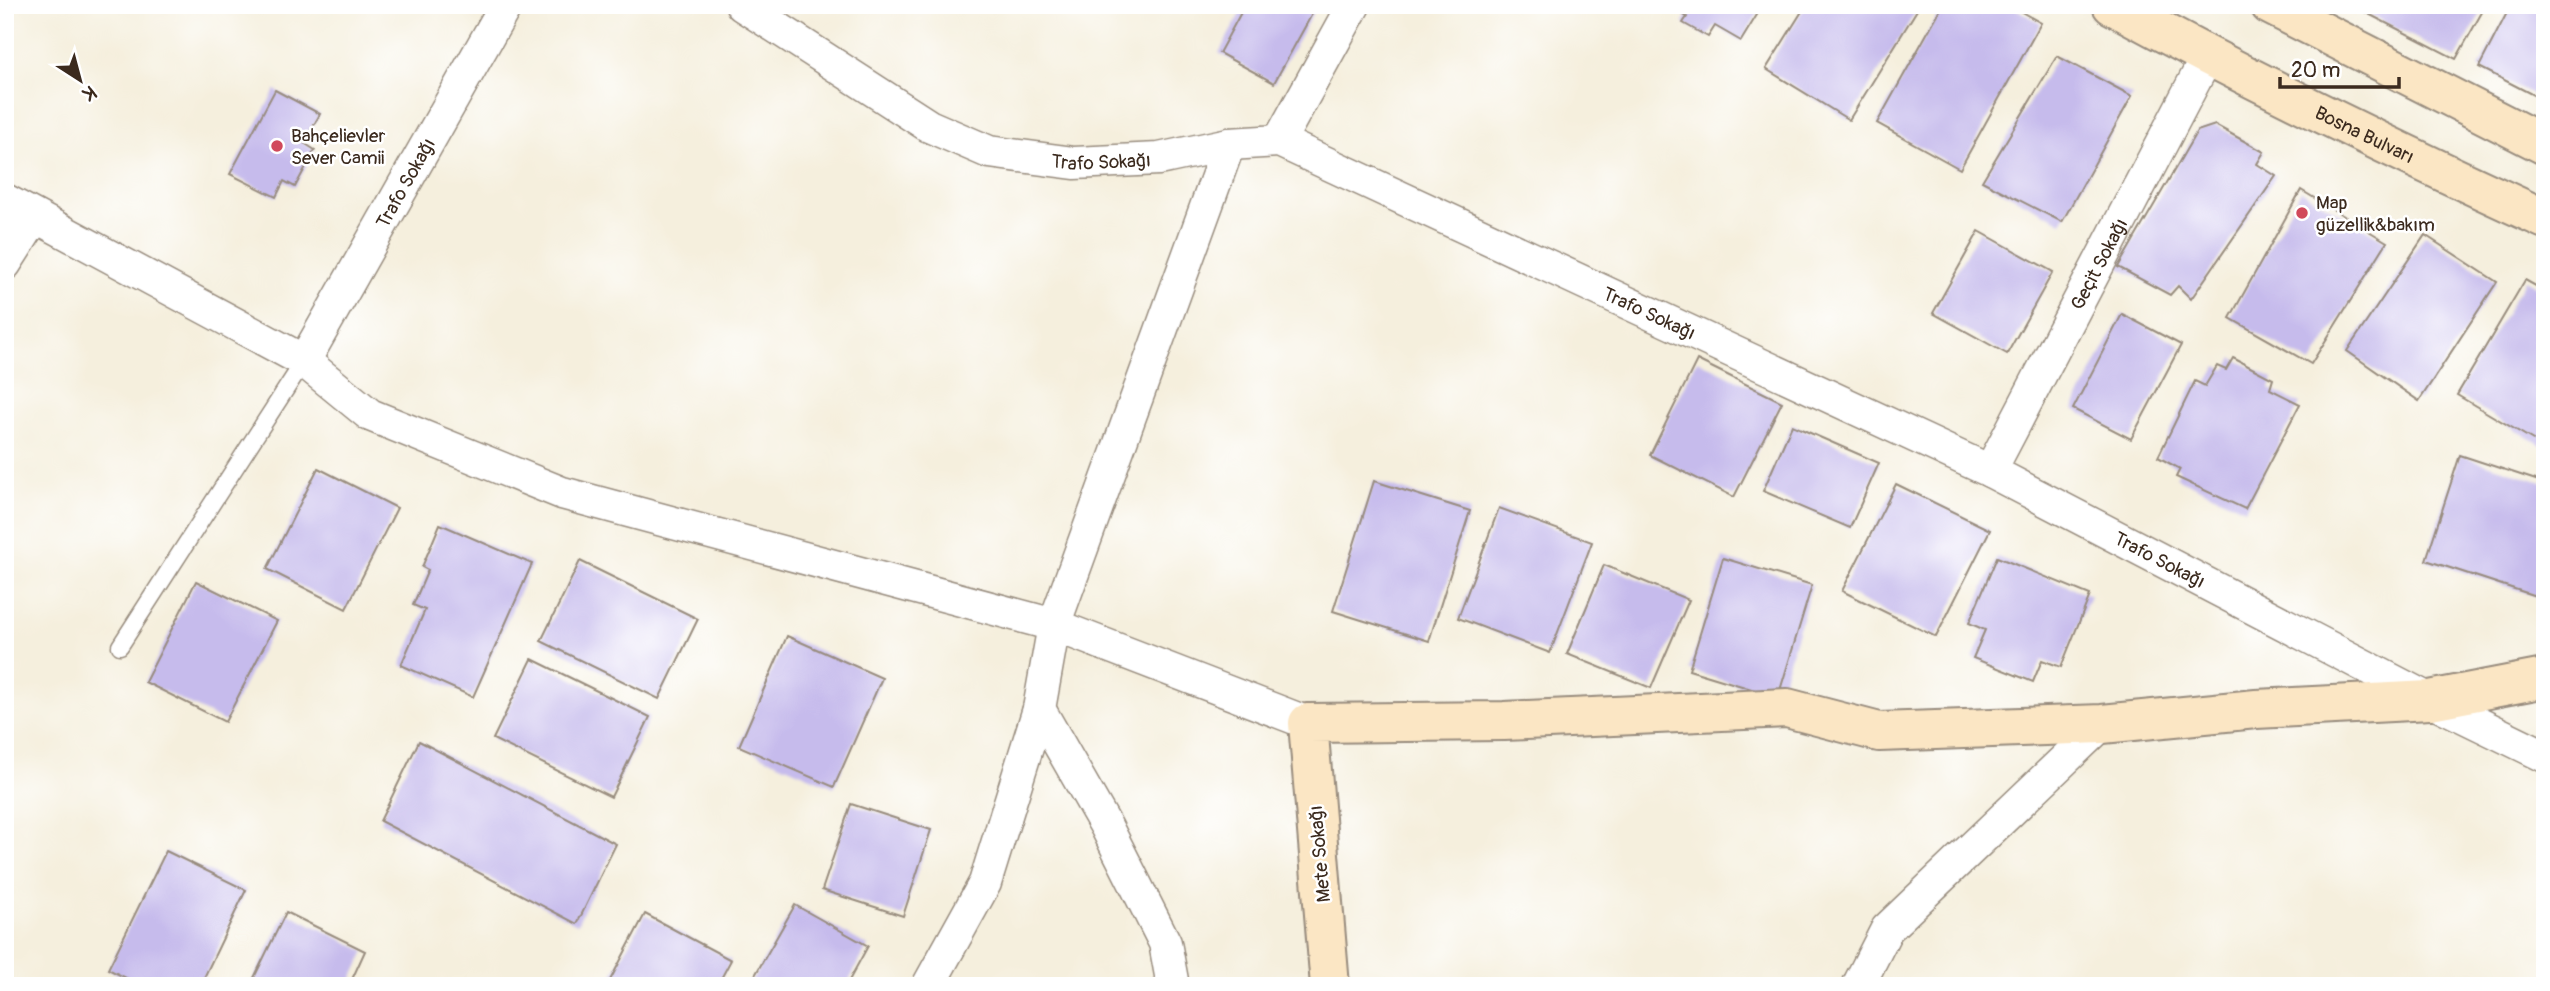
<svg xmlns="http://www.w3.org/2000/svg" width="2550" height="991" viewBox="0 0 2550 991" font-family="Pangolin,sans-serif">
<rect width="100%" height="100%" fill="#fff"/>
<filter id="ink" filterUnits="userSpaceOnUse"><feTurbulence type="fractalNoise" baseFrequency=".0143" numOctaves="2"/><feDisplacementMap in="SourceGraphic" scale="14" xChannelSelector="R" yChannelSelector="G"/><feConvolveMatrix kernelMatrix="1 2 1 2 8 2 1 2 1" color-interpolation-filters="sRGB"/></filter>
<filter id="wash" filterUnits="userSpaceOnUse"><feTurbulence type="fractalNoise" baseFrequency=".00686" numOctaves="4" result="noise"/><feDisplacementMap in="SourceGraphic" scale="28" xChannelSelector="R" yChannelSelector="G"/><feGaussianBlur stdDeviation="1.57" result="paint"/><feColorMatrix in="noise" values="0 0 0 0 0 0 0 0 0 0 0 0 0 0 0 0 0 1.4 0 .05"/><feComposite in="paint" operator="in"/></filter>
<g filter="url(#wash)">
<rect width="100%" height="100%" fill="#f5efdd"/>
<g id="blocks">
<!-- building -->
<g fill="#c6bbec">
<polygon points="1245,5 1317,5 1274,83 1219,53"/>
<polygon points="1677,5 1763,5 1741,41 1715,26 1708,37 1683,23 1687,17 1679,12"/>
<polygon points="1806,5 1920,5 1849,120 1766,69"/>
<polygon points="1943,5 2009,5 2041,23 1960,169 1877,123"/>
<polygon points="2351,5 2486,5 2456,59"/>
<polygon points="2511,5 2545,5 2545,101 2479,67"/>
<polygon points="2057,56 2132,96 2062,222 1982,181"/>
<polygon points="275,90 320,114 304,143 315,150 295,187 284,181 276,197 230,174"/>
<polygon points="2215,125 2264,152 2257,164 2276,176 2191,299 2178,286 2170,295 2118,267 2197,131"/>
<polygon points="2301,190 2387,242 2311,364 2230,318"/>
<polygon points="1979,231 2053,272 2007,354 1933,313"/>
<polygon points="2425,235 2497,282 2419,401 2347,351"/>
<polygon points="2525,280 2545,291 2545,447 2457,395"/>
<polygon points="2122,314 2181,345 2131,439 2073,409"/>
<polygon points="2233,358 2273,379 2270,389 2300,404 2245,509 2176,477 2180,469 2158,457 2195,381 2205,386 2217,366 2226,370"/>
<polygon points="1697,360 1782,402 1734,497 1650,455"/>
<polygon points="1792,425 1879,463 1850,528 1763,491"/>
<polygon points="2460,455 2545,483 2545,599 2426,560"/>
<polygon points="318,468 397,508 346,609 267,569"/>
<polygon points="1374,481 1470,511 1429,641 1333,611"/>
<polygon points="1896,484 1990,530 1936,637 1842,591"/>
<polygon points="1499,508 1592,542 1550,653 1458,618"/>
<polygon points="440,524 532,564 473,697 401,665 425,610 413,605 428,570 422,567"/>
<polygon points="1997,557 2090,595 2061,667 2042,660 2033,682 1973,658 1985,630 1969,623"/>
<polygon points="1723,558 1812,585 1778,697 1689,670"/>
<polygon points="580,561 698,619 659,699 541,641"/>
<polygon points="1604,565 1689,600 1651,688 1567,654"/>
<polygon points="196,581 277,621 225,722 145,682"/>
<polygon points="787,636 882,678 834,787 739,746"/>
<polygon points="532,659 650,717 611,797 493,739"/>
<polygon points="419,741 616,844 577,924 380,821"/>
<polygon points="851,804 931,830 903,916 822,890"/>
<polygon points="166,851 246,890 200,986 142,986 108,969"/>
<polygon points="795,905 868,946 846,986 750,984"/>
<polygon points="286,912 365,951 349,986 250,986"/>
<polygon points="645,914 731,960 717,986 607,986"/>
</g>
</g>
</g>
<g filter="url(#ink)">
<use href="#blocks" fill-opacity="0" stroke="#988c7e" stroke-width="2"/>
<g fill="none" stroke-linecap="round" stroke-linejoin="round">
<defs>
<polyline id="service" points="120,646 304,361"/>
<g id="minor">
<path id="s1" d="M742,5L929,126L989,152L1074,163L1159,159L1229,144L1279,141L1990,471L2430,700L2545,756"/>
<polyline points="1279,141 1354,5"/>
<polyline points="5,200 304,361 370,415 562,493 1054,625 1308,723"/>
<polyline points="5,264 35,217"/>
<path id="s2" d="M304,361L506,5"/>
<path id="s3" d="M1990,471L2207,57"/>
<polyline points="1039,709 1106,826 1165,943 1173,986"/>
<polyline points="928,986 985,883 1039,709 1054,625 1229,144"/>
<polyline points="1858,986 1887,929 2102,724"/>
</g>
<g id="secondary">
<path id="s4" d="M2112,5C2254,82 2398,152 2545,219"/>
<polyline points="2270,5 2545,145"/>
<polyline points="1330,986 1308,723 1504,721 1787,708 1879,732 2102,724 2256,709 2430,700 2545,678"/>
</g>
</defs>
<!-- service casing -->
<use href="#service" stroke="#988c7e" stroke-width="19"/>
<!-- minor casing -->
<use href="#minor" stroke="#988c7e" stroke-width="35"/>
<!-- secondary casing -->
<use href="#secondary" stroke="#988c7e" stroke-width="42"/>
<!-- service -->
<use href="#service" stroke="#fff" stroke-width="16"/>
<!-- minor -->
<use href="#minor" stroke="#fff" stroke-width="32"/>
<!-- secondary -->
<use href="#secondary" stroke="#fbe6c4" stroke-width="38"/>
</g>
</g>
<!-- markers -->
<g fill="#d1495b" stroke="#fff" stroke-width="2.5">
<circle cx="277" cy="146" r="7"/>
<circle cx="2302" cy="213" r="7"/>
</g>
<g text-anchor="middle" stroke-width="5" stroke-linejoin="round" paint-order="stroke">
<!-- poi labels -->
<g font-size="19" fill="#3b2a1e" stroke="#fff" text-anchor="start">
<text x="291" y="142">Bahçelievler<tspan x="291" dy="22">Sever Camii</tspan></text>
<text x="2316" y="209">Map<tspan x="2316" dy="22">güzellik&amp;bakım</tspan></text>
</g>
<!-- street labels -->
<g font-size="19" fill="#3b2a1e" stroke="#fff">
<text dy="7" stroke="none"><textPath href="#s4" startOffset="284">Bosna Bulvarı</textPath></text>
<text dy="7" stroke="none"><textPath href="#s1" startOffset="401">Trafo Sokağı</textPath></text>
<text dy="7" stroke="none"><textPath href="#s2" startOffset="205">Trafo Sokağı</textPath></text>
<text dy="7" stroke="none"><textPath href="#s3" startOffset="234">Geçit Sokağı</textPath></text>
<text dy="7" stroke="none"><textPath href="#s1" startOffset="989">Trafo Sokağı</textPath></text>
<text dy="7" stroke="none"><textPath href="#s1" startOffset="1556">Trafo Sokağı</textPath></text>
<text transform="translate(1319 854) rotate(-95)" y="7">Mete Sokağı</text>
</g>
</g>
<!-- margin -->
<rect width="2550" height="991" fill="none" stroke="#fff" stroke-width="28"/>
<!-- north arrow -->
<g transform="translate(80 80) rotate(144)" stroke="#ffffff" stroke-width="5" paint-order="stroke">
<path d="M0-5L12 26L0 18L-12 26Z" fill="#3b2a1e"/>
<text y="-10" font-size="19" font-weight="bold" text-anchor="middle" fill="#3b2a1e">K</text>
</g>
<!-- scale -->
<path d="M2280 77v10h119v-10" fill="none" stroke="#3b2a1e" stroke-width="3.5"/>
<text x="2291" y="77" font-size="21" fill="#3b2a1e" stroke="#ffffff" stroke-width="5" paint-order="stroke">20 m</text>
</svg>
